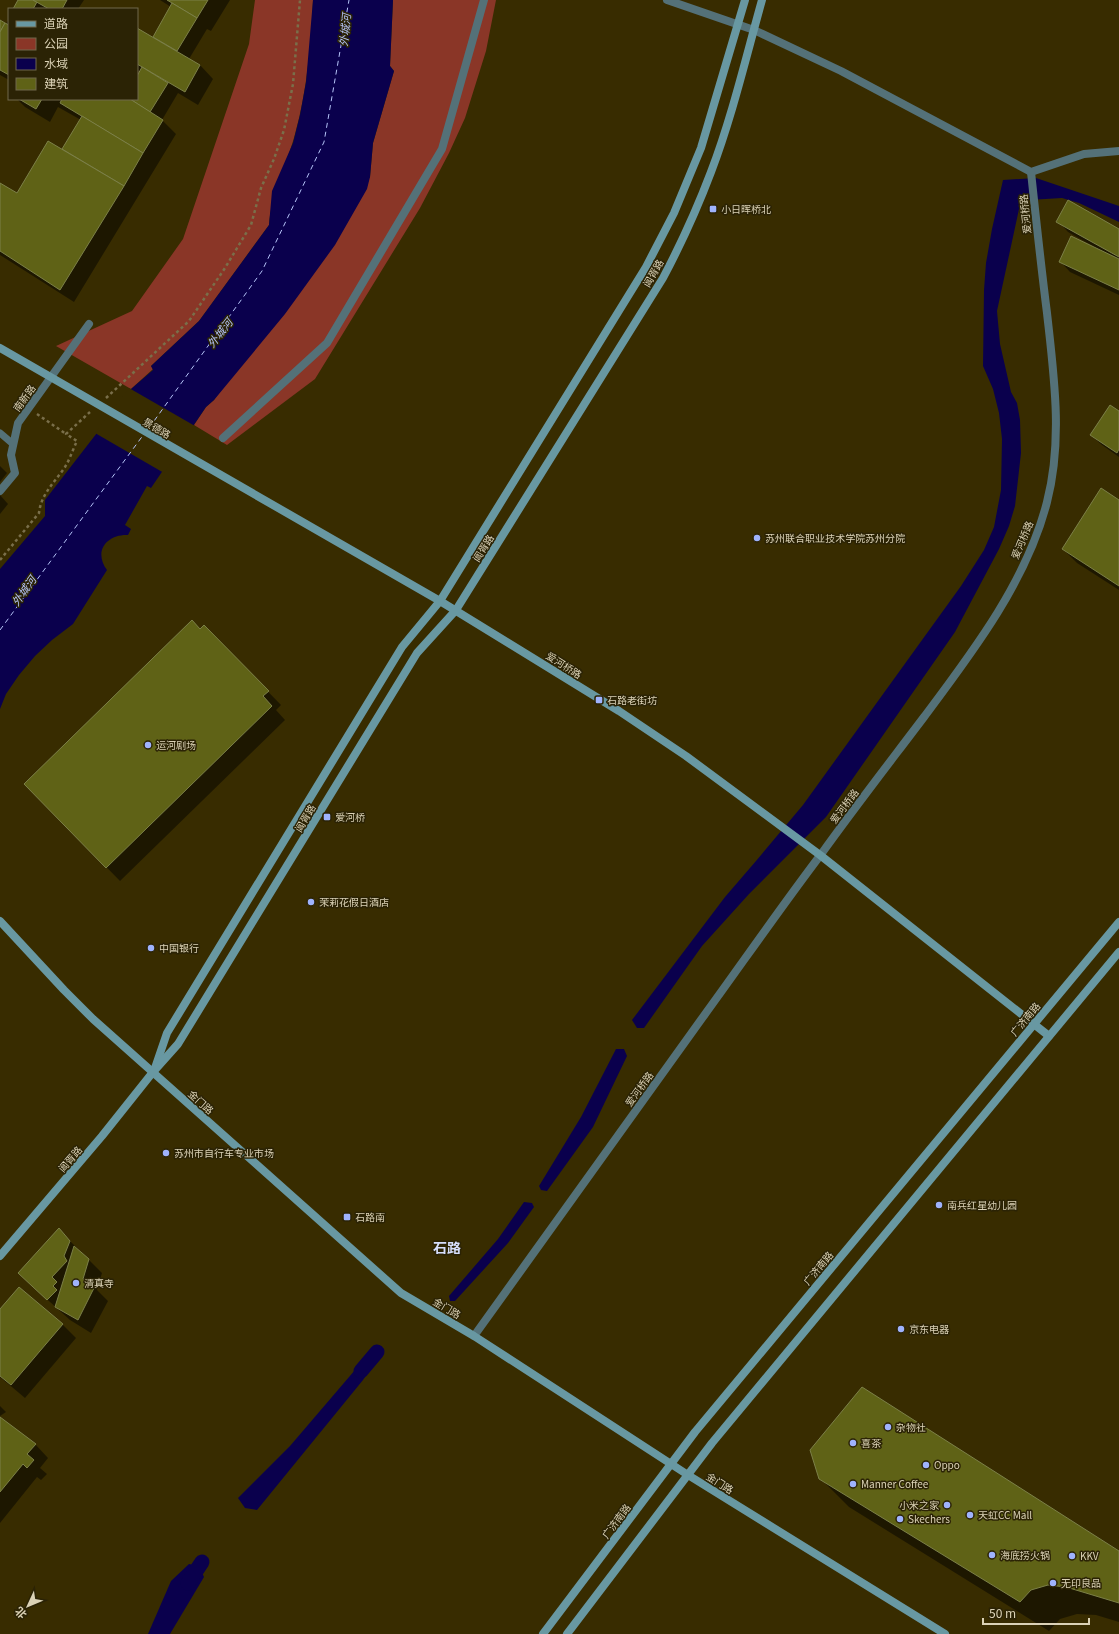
<svg xmlns="http://www.w3.org/2000/svg" width="1119" height="1634" viewBox="0 0 1119 1634" font-family="Georgia,'Noto Sans SC',serif">
<rect width="100%" height="100%" fill="#382c00"/>
<!-- green -->
<g fill="#8a3627">
<path d="M255,0H313C311,45 307,91 295,134C287,164 271,194 269,225L199,321L151,366L153,369L131,389L56,346L132,311L183,239L249,44Z"/>
<polygon points="393,0 496,0 486,51 465,118 449,153 420,208 315,379 227,445 194,425 206,407 214,400 370,177 373,143 394,71 390,66"/>
</g>
<!-- water -->
<g fill="#0a004d">
<path d="M313,0H393L390,66L394,71L373,143L370,177L367,189L335,245L285,314L214,400L206,407L151,488L147,486L125,525L131,529L128,535C107,534 93,551 107,570L73,624L52,640L35,656L19,675L6,694L0,709V569L45,516V500L131,389L153,370L151,366L199,321L269,225L272,191L293,143L300,115L306,82Z"/>
<polygon points="1036,178 1119,206 1119,222 1079,203 1062,198 1029,200 1019,209 997,311 1000,344 1011,392 1017,403 1020,420 1021,453 1015,506 1009,526 999,549 955,632 826,817 749,894 702,946 644,1028 637,1028 632,1020 725,897 756,861 803,805 961,586 984,550 994,527 1001,490 1002,439 999,413 993,389 983,366 984,290 986,263 992,229 1003,180"/>
<polygon points="616,1049 624,1049 627,1056 593,1127 547,1191 541,1190 539,1186 581,1117"/>
<polygon points="524,1202 532,1203 534,1207 508,1243 455,1301 450,1301 449,1296 498,1239"/>
<polygon points="373,1355 375,1362 363,1380 257,1510 245,1508 238,1498 290,1446 367,1356"/>
<polygon points="189,1564 199,1566 204,1577 170,1634 148,1634 171,1581"/>
</g>
<!-- pier -->
<polygon fill="#382c00" points="129,388 195,426 164,473 95,433"/>
<!-- shadow -->
<g fill="#0007">
<polygon points="19,0 84,0 78,9 14,9"/>
<polygon points="160,0 230,0 211,31 207,29 189,59 200,65 213,79 198,105 178,93 162,120 176,134 74,302 0,255 0,184 17,195 62,151 81,120 58,107 50,122 25,107 17,99 137,99 137,78 141,72 137,70 137,29 153,38 171,7"/>
<polygon points="9,18 9,80 0,75 0,20 6,24"/>
<polygon points="1058,221 1119,230 1119,295 1070,272 1060,261 1093,246 1068,232"/>
<polygon points="1119,413 1119,457 1102,445 1091,435"/>
<polygon points="0,466 7,473 0,482"/>
<polygon points="0,495 8,504 0,514"/>
<polygon points="1119,501 1119,590 1077,563 1063,549"/>
<polygon points="204,626 281,705 276,710 285,720 120,881 25,784"/>
<polygon points="69,1240 102,1273 97,1290 108,1301 91,1333 70,1320 29,1283"/>
<polygon points="0,1311 62,1324 76,1338 25,1398 0,1377"/>
<polygon points="0,1406 6,1412 0,1416"/>
<polygon points="0,1418 35,1444 48,1458 40,1468 47,1474 41,1480 37,1477 0,1523"/>
<polygon points="820,1478 1119,1552 1119,1622 1096,1615 1077,1614 1060,1619 1049,1631 849,1507"/>
</g>
<g fill="none" stroke-linecap="round" stroke-linejoin="round">
<!-- canal -->
<g stroke="#0a004d" stroke-width="15">
<polyline points="361,1371 377,1352"/>
<polyline points="188,1583 202,1562"/>
</g>
<!-- ferry -->
<g stroke="#b5c4f8" stroke-width="1" stroke-dasharray="5 4" stroke-linecap="butt">
<polyline points="149,428 262,271 324,142 349,0"/>
<polyline points="0,630 144,434"/>
</g>
</g>
<!-- building -->
<g fill="#5f6216" stroke="#7c8048">
<polygon points="18,0 33,0 37,2 33,9 13,9"/>
<polygon points="33,0 67,0 62,9 49,9"/>
<polygon points="167,0 208,0 197,18"/>
<polygon points="172,3 197,18 177,51 153,37"/>
<polygon points="0,20 5,23 0,32"/>
<polygon points="5,23 9,25 9,75 0,70 0,32"/>
<polygon points="137,28 200,65 185,92 137,64"/>
<polygon points="142,67 168,83 150,112 130,99 137,99 137,76"/>
<polygon points="19,99 42,99 36,109"/>
<polygon points="62,99 130,99 163,120 143,153 60,103"/>
<polygon points="82,116 143,153 124,186 62,149"/>
<polygon points="48,141 124,186 60,290 0,251 0,183 17,193"/>
<polygon points="1068,200 1119,229 1119,257 1056,222"/>
<polygon points="1071,236 1119,259 1119,290 1059,262"/>
<polygon points="1110,405 1119,411 1119,449 1117,453 1090,435"/>
<polygon points="1101,488 1119,500 1119,586 1062,549"/>
<polygon points="192,620 200,629 204,625 269,691 263,696 272,706 106,868 24,784"/>
<polygon points="59,1228 70,1241 64,1256 67,1261 52,1277 57,1282 53,1286 57,1290 47,1300 18,1273"/>
<polygon points="74,1246 89,1259 83,1279 95,1286 78,1320 55,1307"/>
<polygon points="19,1287 63,1324 11,1385 0,1376 0,1309"/>
<polygon points="862,1387 1119,1551 1119,1603 1066,1587 1048,1585 1031,1590 1020,1602 819,1479 810,1450"/>
<polygon points="0,1417 36,1444 27,1454 34,1460 27,1468 23,1464 0,1492"/>
</g>
<g fill="none" stroke-linecap="round" stroke-linejoin="round">
<!-- path -->
<g stroke="#7a6f4a" stroke-width="2.5" stroke-dasharray="3 3" stroke-linecap="butt">
<polyline points="106,398 189,321 225,268 251,225 261,188 274,159 284,130 293,84 300,0"/>
<polyline points="37,414 66,434"/>
<path d="M0,560L39,513C41,494 55,482 65,467C70,459 73,449 77,441L66,434L90,412"/>
</g>
<!-- lane -->
<polyline stroke="#547178" stroke-width="7" points="0,433 13,444"/>
<!-- street -->
<g stroke="#547178" stroke-width="8">
<polyline points="667,0 754,30 841,71 1031,172 1084,154 1119,151"/>
<polyline points="223,438 327,343 442,149 484,0"/>
<polyline points="0,491 15,473 11,455 18,423 89,324"/>
<path d="M474,1336C550,1230 627,1123 703,1017C743,962 781,907 822,853C855,807 890,762 924,717C972,653 1027,581 1047,502C1063,440 1054,376 1047,313C1041,266 1036,219 1031,172"/>
</g>
<!-- secondary -->
<g stroke="#6898a2" stroke-width="8">
<polyline points="0,348 440,601 619,711 686,756 820,855 1049,1036"/>
<polyline points="0,921 64,990 93,1019 401,1293 474,1336 688,1475 945,1634"/>
<polyline points="155,1068 167,1033 402,647 440,601 646,267 674,213 701,148 745,0"/>
<path d="M0,1256L102,1136L153,1072L178,1044L417,653L456,610L663,278C681,244 697,209 711,172C732,117 746,57 762,0"/>
<polyline points="543,1634 695,1432 1119,922"/>
<polyline points="567,1634 712,1443 1119,952"/>
</g>
</g>
<!-- markers -->
<g fill="#9fb3fd" stroke="#2b2305" stroke-width="1.5">
<rect x="709" y="205" width="8" height="8" rx="2"/>
<circle cx="757" cy="538" r="4"/>
<rect x="595" y="696" width="8" height="8" rx="2"/>
<circle cx="148" cy="745" r="4"/>
<rect x="323" y="813" width="8" height="8" rx="2"/>
<circle cx="311" cy="902" r="4"/>
<circle cx="151" cy="948" r="4"/>
<circle cx="166" cy="1153" r="4"/>
<circle cx="939" cy="1205" r="4"/>
<rect x="343" y="1213" width="8" height="8" rx="2"/>
<circle cx="76" cy="1283" r="4"/>
<circle cx="901" cy="1329" r="4"/>
<circle cx="888" cy="1427" r="4"/>
<circle cx="853" cy="1443" r="4"/>
<circle cx="926" cy="1465" r="4"/>
<circle cx="853" cy="1484" r="4"/>
<circle cx="947" cy="1505" r="4"/>
<circle cx="970" cy="1515" r="4"/>
<circle cx="900" cy="1519" r="4"/>
<circle cx="992" cy="1555" r="4"/>
<circle cx="1072" cy="1556" r="4"/>
<circle cx="1053" cy="1583" r="4"/>
</g>
<g text-anchor="middle" stroke-width="3" stroke-linejoin="round" paint-order="stroke">
<!-- poi labels -->
<g font-size="10" fill="#dbd2b6" stroke="#2b2305" text-anchor="start">
<text x="721" y="213">小日晖桥北</text>
<text x="765" y="542">苏州联合职业技术学院苏州分院</text>
<text x="607" y="704">石路老街坊</text>
<text x="156" y="749">运河剧场</text>
<text x="335" y="821">爱河桥</text>
<text x="319" y="906">茉莉花假日酒店</text>
<text x="159" y="952">中国银行</text>
<text x="174" y="1157">苏州市自行车专业市场</text>
<text x="947" y="1209">南兵红星幼儿园</text>
<text x="355" y="1221">石路南</text>
<text x="84" y="1287">清真寺</text>
<text x="909" y="1333">京东电器</text>
<text x="896" y="1431">杂物社</text>
<text x="861" y="1447">喜茶</text>
<text x="934" y="1469">Oppo</text>
<text x="861" y="1488">Manner Coffee</text>
<text x="939" y="1509" text-anchor="end">小米之家</text>
<text x="978" y="1519">天虹CC Mall</text>
<text x="908" y="1523">Skechers</text>
<text x="1000" y="1559">海底捞火锅</text>
<text x="1080" y="1560">KKV</text>
<text x="1061" y="1587">无印良品</text>
</g>
<!-- street labels -->
<g font-size="10" fill="#dbd2b6" stroke="#2b2305">
<text transform="translate(1025 214) rotate(-96)" y="4">爱河桥路</text>
<text transform="translate(653 273) rotate(-60)" y="4">阊胥路</text>
<text transform="translate(24 398) rotate(-54)" y="4">南新路</text>
<text transform="translate(157 428) rotate(30)" y="4">景德路</text>
<text transform="translate(1022 540) rotate(-67)" y="4">爱河桥路</text>
<text transform="translate(483 548) rotate(-58)" y="4">阊胥路</text>
<text transform="translate(564 665) rotate(32)" y="4">爱河桥路</text>
<text transform="translate(844 806) rotate(-53)" y="4">爱河桥路</text>
<text transform="translate(305 818) rotate(-59)" y="4">阊胥路</text>
<text transform="translate(1025 1019) rotate(-50)" y="4">广济南路</text>
<text transform="translate(639 1089) rotate(-54)" y="4">爱河桥路</text>
<text transform="translate(201 1102) rotate(42)" y="4">金门路</text>
<text transform="translate(70 1159) rotate(-49)" y="4">阊胥路</text>
<text transform="translate(818 1268) rotate(-50)" y="4">广济南路</text>
<text transform="translate(447 1308) rotate(31)" y="4">金门路</text>
<text transform="translate(720 1483) rotate(32)" y="4">金门路</text>
<text transform="translate(616 1521) rotate(-53)" y="4">广济南路</text>
</g>
<!-- water labels -->
<g font-size="11" font-style="italic" fill="#b5c4f8" stroke="#2b2305">
<text transform="translate(345 30) rotate(-84)" y="4">外城河</text>
<text transform="translate(220 333) rotate(-52)" y="4">外城河</text>
<text transform="translate(24 591) rotate(-55)" y="4">外城河</text>
</g>
<!-- district labels -->
<g font-size="14" font-weight="bold" fill="#d6defb" stroke="#2b2305">
<text x="447" y="1253">石路</text>
</g>
</g>
<!-- legend -->
<rect x="8" y="8" width="130" height="92" fill="#2b2305" stroke="#71694c"/>
<rect x="16" y="21" width="20" height="6" fill="#6898a2" stroke="#71694c"/>
<text x="44" y="28" font-size="12" fill="#dbd2b6">道路</text>
<rect x="16" y="38" width="20" height="12" fill="#8a3627" stroke="#71694c"/>
<text x="44" y="48" font-size="12" fill="#dbd2b6">公园</text>
<rect x="16" y="58" width="20" height="12" fill="#0a004d" stroke="#71694c"/>
<text x="44" y="68" font-size="12" fill="#dbd2b6">水域</text>
<rect x="16" y="78" width="20" height="12" fill="#5f6216" stroke="#71694c"/>
<text x="44" y="88" font-size="12" fill="#dbd2b6">建筑</text>
<!-- north arrow -->
<g transform="translate(28 1606) rotate(226)" stroke="#2b2305" stroke-width="3" paint-order="stroke">
<path d="M0-3L7 15L0 10L-7 15Z" fill="#dbd2b6"/>
<text y="-6" font-size="11" font-weight="bold" text-anchor="middle" fill="#dbd2b6">北</text>
</g>
<!-- scale -->
<path d="M983 1618v6h106v-6" fill="none" stroke="#dbd2b6" stroke-width="2"/>
<text x="989" y="1618" font-size="12" fill="#dbd2b6" stroke="#2b2305" stroke-width="3" paint-order="stroke">50 m</text>
</svg>
